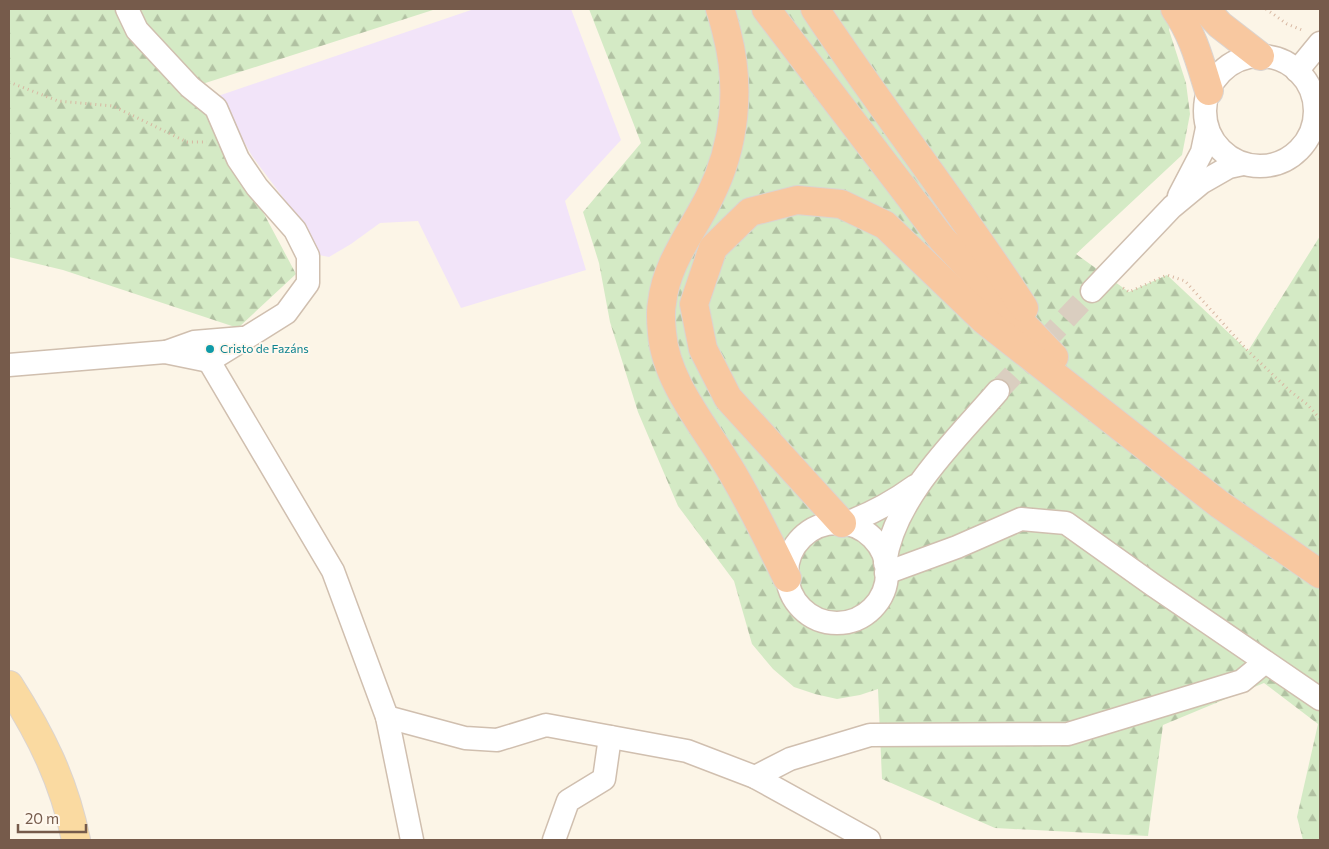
<svg xmlns="http://www.w3.org/2000/svg" width="1329" height="849" viewBox="0 0 1329 849" font-family="Commissioner,sans-serif">
<defs>
<pattern id="forest-firs" width="22" height="20" patternUnits="userSpaceOnUse" patternTransform="scale(1.25)"><rect width="22" height="20" fill="#d4eac5"/><path d="M5 1l3.5 6h-7zM16 11l3.5 6h-7z" fill="#b1c1a2"/></pattern>
</defs>
<rect width="100%" height="100%" fill="#fcf5e7"/>
<!-- education -->
<polygon fill="#f2e4f9" points="474,9 571,9 621,140 565,201 586,270 461,308 418,221 380,223 351,244 329,257 319,255 305,227 252,156 218,96"/>
<!-- forest -->
<g fill="url(#forest-firs)">
<polygon points="9,9 436,9 196,86 296,274 238,328 63,270 9,257"/>
<polygon points="589,9 1174,9 1169,30 1186,83 1190,114 1182,155 1076,254 1129,292 1167,275 1248,351 1320,236 1320,840 1303,840 1297,817 1318,724 1264,683 1163,725 1148,836 995,828 882,779 878,689 860,695 837,699 815,694 794,687 773,669 752,644 734,581 678,506 638,412 610,322 599,263 583,212 641,143"/>
</g>
<g fill="none" stroke-linecap="round" stroke-linejoin="round">
<!-- minor-tunnel -->
<polyline stroke="#dacec0" stroke-width="22" stroke-dasharray="22 11" stroke-linecap="butt" points="998,391 1092,291"/>
<defs>
<g id="minor">
<circle cx="1260" cy="111" r="55"/>
<polyline points="1297,71 1320,43"/>
<polyline points="1179,196 1202,152 1207,128"/>
<polyline points="1092,291 1172,207 1201,183 1229,167 1243,164"/>
<polyline points="166,352 194,342 242,338"/>
<polyline points="209,361 333,571 387,717 412,840"/>
<polyline points="9,365 165,352 209,361 286,313 308,283 308,256 295,230 257,187 238,159 216,108 190,87 137,30 127,9"/>
<path d="M846,523C871,514 893,502 915,486"/>
<circle cx="837" cy="573" r="50"/>
<path d="M885,563C894,497 956,440 998,391"/>
<polyline points="886,573 957,547 1021,519 1066,523 1153,585 1320,699"/>
<polyline points="387,717 465,738 497,740 546,725 687,751 755,777 869,840"/>
<polyline points="755,777 790,759 870,735 1068,734 1242,681 1265,662"/>
<polyline points="554,840 568,801 604,779 610,737"/>
</g>
<path id="primary" d="M9,685C41,735 64,781 76,840"/>
<g id="trunk">
<path d="M720,9C723,17 725,26 727,34C741,88 735,146 710,196C693,231 666,263 662,303C660,312 661,323 662,333C666,384 708,430 733,474C753,508 770,543 787,578"/>
<polyline points="766,9 942,239 1054,357"/>
<path d="M815,9C882,110 958,206 1024,308"/>
<path d="M1175,9C1193,34 1200,62 1209,91"/>
<polyline points="1205,9 1220,25 1260,56"/>
<polyline points="842,523 728,398 703,349 694,304 713,248 750,212 797,200 841,204 885,225 984,320 1219,504 1320,574"/>
</g>
</defs>
<!-- minor casing -->
<use href="#minor" stroke="#d0bfaf" stroke-width="25"/>
<!-- primary casing -->
<use href="#primary" stroke="#dbd4d0" stroke-width="30"/>
<!-- trunk casing -->
<use href="#trunk" stroke="#dbd4d0" stroke-width="30"/>
<!-- path -->
<g stroke="#d7b7a2" stroke-width="3" stroke-dasharray="1 4" stroke-linecap="butt">
<polyline points="1266,9 1287,24 1302,30"/>
<polyline points="9,82 58,101 113,106 187,142 207,142"/>
<polyline points="1123,288 1129,292 1167,275 1185,281 1248,351 1290,391 1308,405 1320,419"/>
</g>
<!-- minor -->
<use href="#minor" stroke="#fff" stroke-width="22"/>
<!-- primary -->
<use href="#primary" stroke="#fadaa1" stroke-width="28"/>
<!-- trunk -->
<use href="#trunk" stroke="#f8c8a0" stroke-width="28"/>
</g>
<!-- markers -->
<circle fill="#0f9aa8" stroke="#fff8ee" stroke-width="2" cx="210" cy="349" r="5"/>
<g text-anchor="middle" stroke-width="4" stroke-linejoin="round" paint-order="stroke">
<!-- culture labels -->
<g font-size="12" fill="#0d838f" stroke="#fff8ee" text-anchor="start">
<text x="220" y="353">Cristo de Fazáns</text>
</g>
</g>
<!-- border -->
<rect width="1329" height="849" fill="none" stroke="#765b4b" stroke-width="20"/>
<!-- scale -->
<path d="M18 824v8h68v-8" fill="none" stroke="#765b4b" stroke-width="2.5"/>
<text x="25" y="824" font-size="15" fill="#765b4b" stroke="#fff8ee" stroke-width="4" paint-order="stroke">20 m</text>
</svg>
